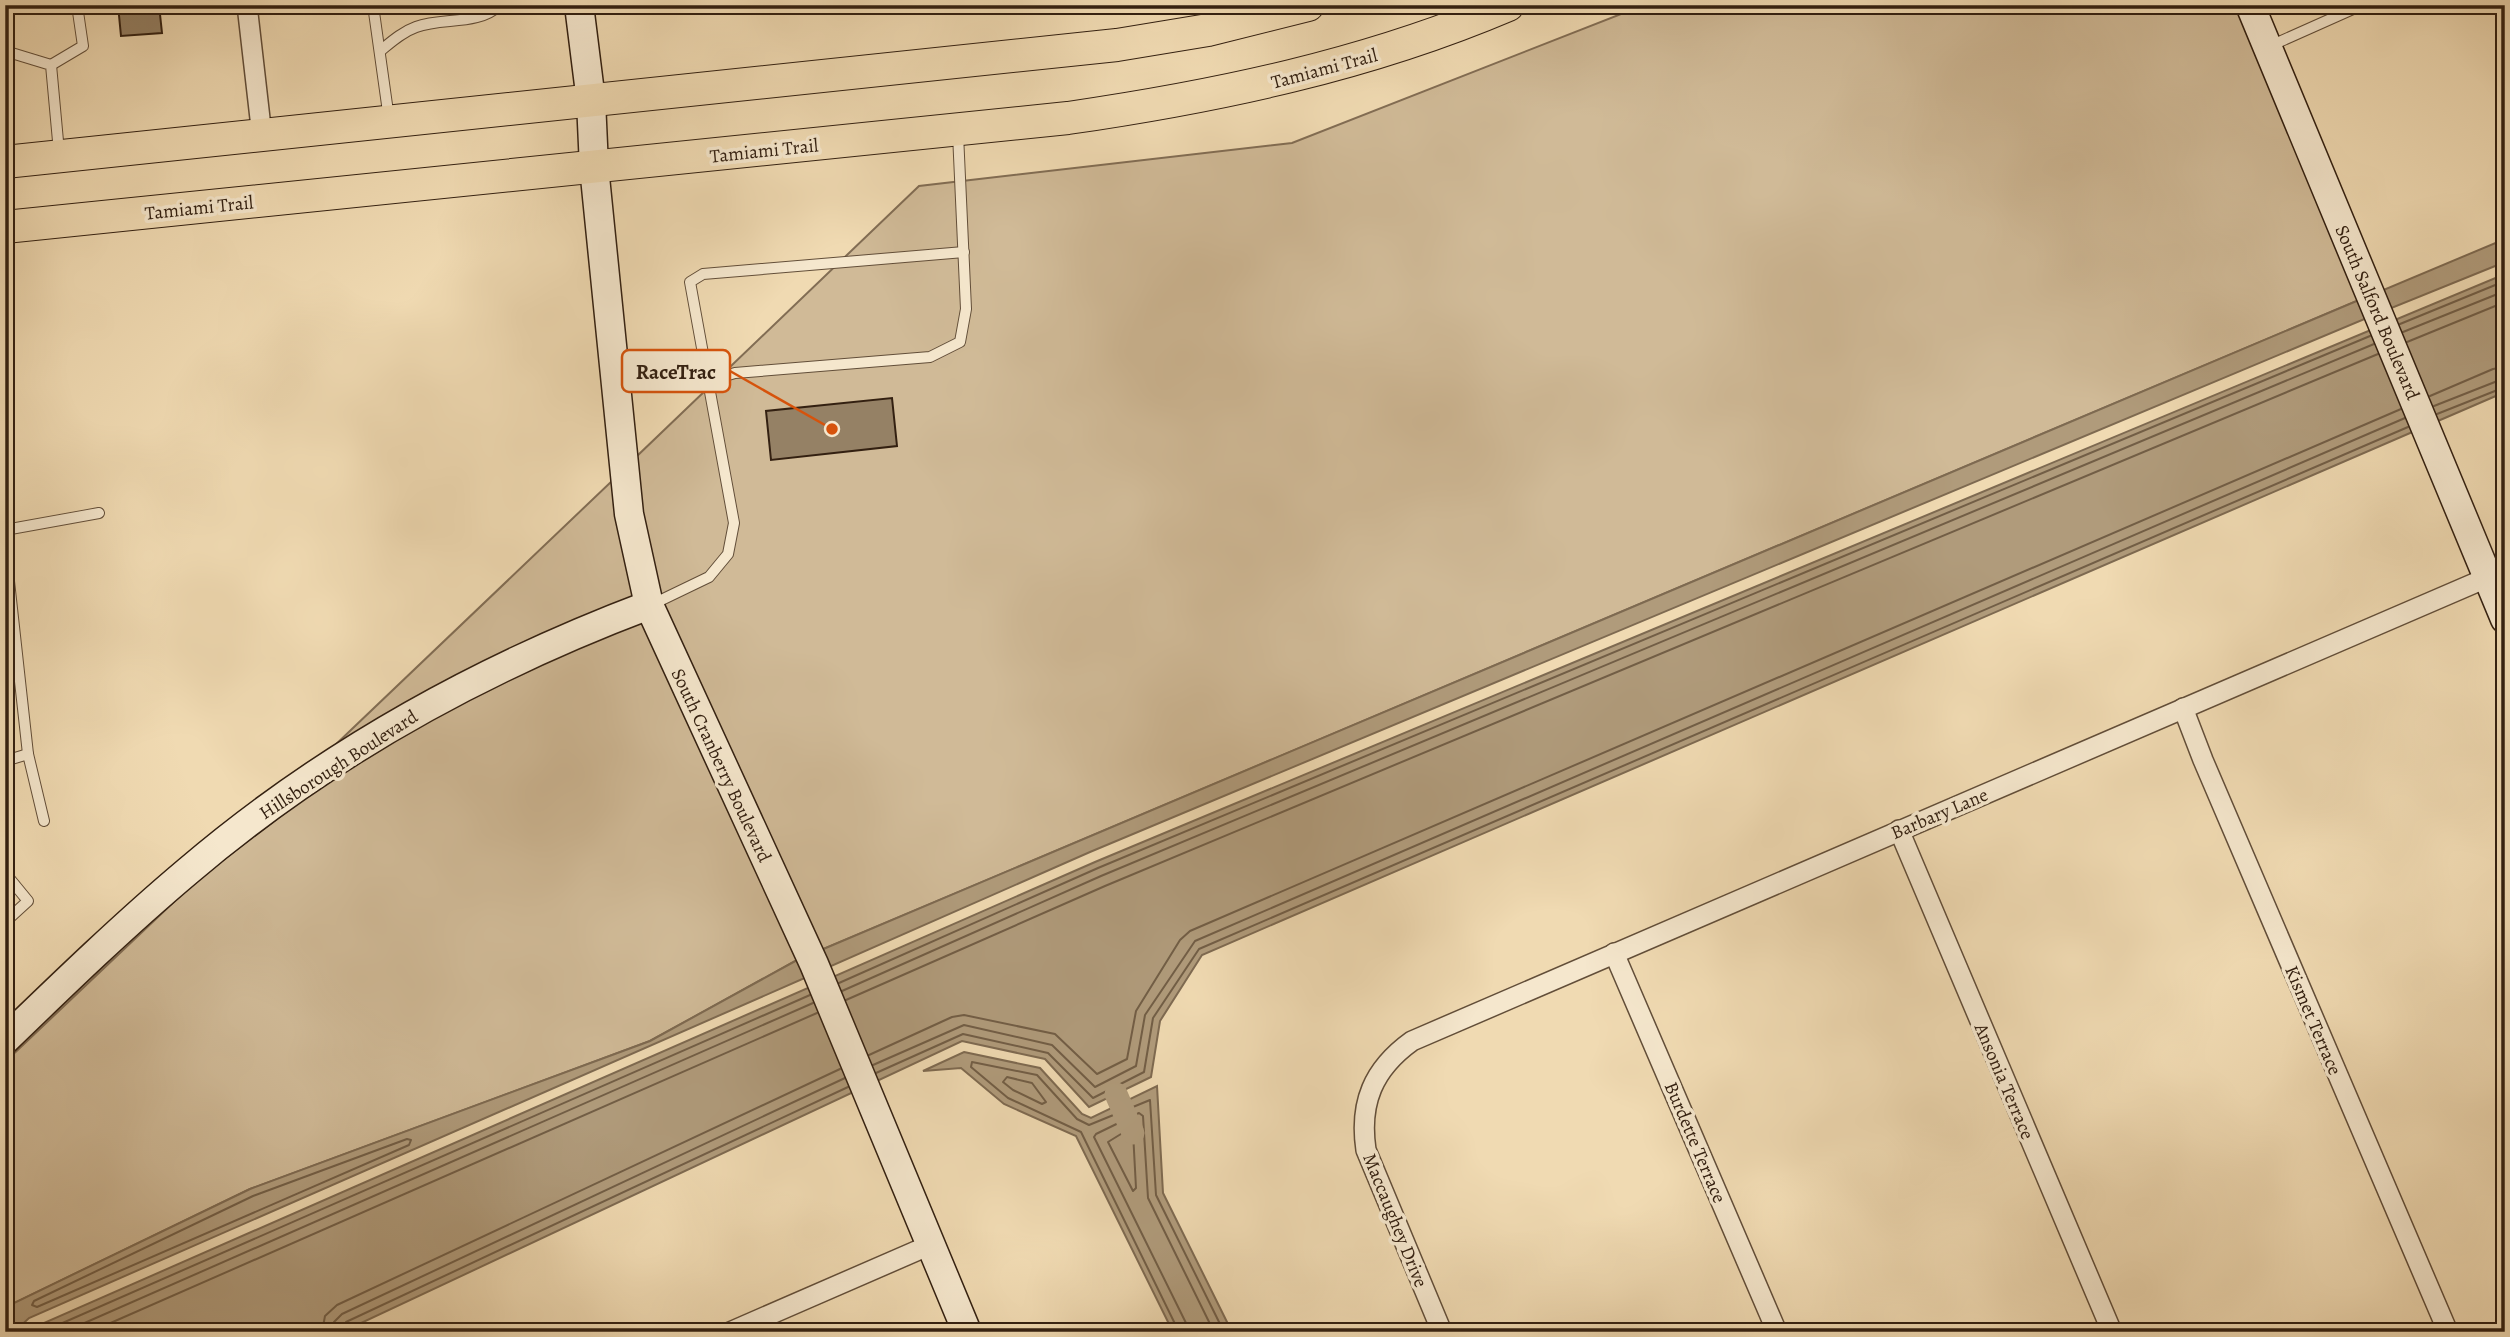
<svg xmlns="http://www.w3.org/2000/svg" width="2510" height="1337" viewBox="0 0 2510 1337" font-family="Alegreya,serif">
<rect width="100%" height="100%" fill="#f0dab2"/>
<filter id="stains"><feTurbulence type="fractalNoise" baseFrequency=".00286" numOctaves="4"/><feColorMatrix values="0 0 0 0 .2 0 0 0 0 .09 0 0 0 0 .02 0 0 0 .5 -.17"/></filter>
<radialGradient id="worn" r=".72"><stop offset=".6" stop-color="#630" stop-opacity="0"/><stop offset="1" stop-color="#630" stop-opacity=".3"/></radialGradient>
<!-- green -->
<g fill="#d0ba97" stroke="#826d54" stroke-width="2">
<polygon points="1644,5 2238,5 2359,300 821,950 660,603 641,514 635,458 919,186 1292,143"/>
<path d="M613,480L634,597C527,637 428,689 331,749Z"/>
<polygon points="643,621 799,959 650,1041 250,1189 14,1303 5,1310 5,1062 197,880 315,790 434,717 516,674"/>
</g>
<!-- water -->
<g fill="#b09b7b" stroke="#7e6a51" stroke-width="2">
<polygon points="2505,239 2505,262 2389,309 2381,291"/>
<polygon points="2505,274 2505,392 1202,955 1160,1021 1151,1077 1089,1107 1045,1059 962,1041 342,1332 31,1332 37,1326 1095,862"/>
<polygon points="2359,300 2367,318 1090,852 829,967 821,950"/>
<polygon points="799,959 807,977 29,1318 14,1332 5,1332 5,1310 14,1303 250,1189 650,1041"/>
<polygon points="964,1052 1040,1068 1082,1114 1091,1118 1157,1086 1163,1193 1232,1332 1173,1332 1076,1136 1004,1104 961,1068 923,1071"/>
</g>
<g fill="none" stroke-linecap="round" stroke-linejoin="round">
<!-- shore -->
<g stroke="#725e46" stroke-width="2">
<polyline points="2400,324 2505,281"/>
<polyline points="2403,332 2505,291"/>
<polyline points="2407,342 2505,302"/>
<polyline points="2430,396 2493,369 2505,367"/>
<polyline points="2434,406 2505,378"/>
<polyline points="2437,414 2505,387"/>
<polyline points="839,983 1098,868 2370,336"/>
<polyline points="842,991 1101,876 2374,344"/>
<polyline points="846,1000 1105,886 2378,354"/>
<polyline points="869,1055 952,1017 964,1015 1055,1034 1097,1074 1127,1059 1136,1011 1180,940 1190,931 2401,409"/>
<polyline points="873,1065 964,1025 1052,1045 1095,1087 1136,1066 1145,1015 1195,941 2405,418"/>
<polyline points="876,1073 963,1034 1048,1053 1093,1098 1144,1072 1153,1018 1199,949 2408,427"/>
<polygon points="1007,1077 1032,1083 1046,1102 1042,1104 1013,1090 1003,1082"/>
<polygon points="1129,1129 1133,1132 1136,1188 1133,1191 1108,1142"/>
<polygon points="407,1139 411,1140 409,1145 37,1307 32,1305 34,1301 253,1196"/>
<polyline points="42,1332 810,995"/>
<polyline points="64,1332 813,1003"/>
<polyline points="90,1332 817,1013"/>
<polyline points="322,1332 325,1316 337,1305 840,1069"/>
<polyline points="332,1332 334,1322 342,1314 845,1078"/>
<polyline points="341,1332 346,1322 848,1087"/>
<polyline points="1179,1332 1081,1132 1008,1098 971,1067 972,1062 1037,1075 1077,1119 1089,1125 1150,1100 1156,1195 1224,1332"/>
<polyline points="1187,1332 1186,1323 1094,1137 1096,1134 1139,1113 1143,1116 1148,1198 1214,1332"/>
</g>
<!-- canal -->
<polyline stroke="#b09b7b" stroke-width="23" points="1116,1094 1133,1133"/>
</g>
<!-- building -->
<g fill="#958165" stroke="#332011" stroke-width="2">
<polygon points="118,5 159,5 162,33 121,36"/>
<polygon points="892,398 897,446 771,460 766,411"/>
</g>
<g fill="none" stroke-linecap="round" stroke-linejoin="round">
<defs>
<g id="lane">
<polyline points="373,5 389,119"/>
<polyline points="2270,46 2362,5"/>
<polyline points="5,51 51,65 59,152"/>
<path d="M380,51C391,42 402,32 416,27C444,17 477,26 500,5"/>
<polyline points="51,65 83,46 77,5"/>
<polyline points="708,381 690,282 703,274 964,252"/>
<polyline points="5,530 99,513"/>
<polyline points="5,545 28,754"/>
<polyline points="653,604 709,577 728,554 734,523 708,381 735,373 930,357 960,342 966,309 958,134"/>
<polyline points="5,761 28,754 44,821"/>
<polyline points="5,873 28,901 5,922"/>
</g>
<g id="street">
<polyline points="247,5 262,136"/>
<polyline points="2183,708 2203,760 2448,1332"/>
<polyline points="1899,830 2112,1332"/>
<polyline points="1614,953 1777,1332"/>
<polyline points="730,1332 930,1245"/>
<path d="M1442,1332L1366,1150C1359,1103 1373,1069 1412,1041L2505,570"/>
</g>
<g id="secondary">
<polyline points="579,5 591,101 594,167 629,514 649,605 814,964 967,1332"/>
<polyline points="2250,5 2505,619"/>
<path d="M5,1040C65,982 125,924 188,871C324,755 482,668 649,605"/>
</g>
<g id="primary">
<polyline points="5,162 1117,45 1208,30 1308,5"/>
<path d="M5,227L1068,118C1219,96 1367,65 1508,5"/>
</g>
</defs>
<!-- lane casing -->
<use href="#lane" stroke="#624e39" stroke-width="12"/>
<!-- street casing -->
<use href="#street" stroke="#624e39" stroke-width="22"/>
<!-- secondary casing -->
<use href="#secondary" stroke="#332011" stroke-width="31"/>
<!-- primary casing -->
<use href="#primary" stroke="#332011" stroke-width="34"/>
<!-- lane -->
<use href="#lane" stroke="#f5e7cd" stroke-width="10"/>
<!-- street -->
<use href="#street" stroke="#f5e7cd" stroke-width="19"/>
<!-- secondary -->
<use href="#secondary" stroke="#f5e7cd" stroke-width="28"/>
<!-- primary -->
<use href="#primary" stroke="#f0dab2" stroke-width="32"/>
</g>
<g text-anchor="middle" stroke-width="7" stroke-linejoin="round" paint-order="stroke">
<!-- street labels -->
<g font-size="19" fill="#332011" stroke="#f5e7cd">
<text transform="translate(1324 68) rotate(-15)" y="7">Tamiami Trail</text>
<text transform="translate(764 150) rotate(-6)" y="7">Tamiami Trail</text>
<text transform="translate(199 207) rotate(-6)" y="7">Tamiami Trail</text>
<text transform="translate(2378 312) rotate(67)" y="7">South Salford Boulevard</text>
<text transform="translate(338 764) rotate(-33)" y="7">Hillsborough Boulevard</text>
<text transform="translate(722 765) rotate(65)" y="7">South Cranberry Boulevard</text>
<text transform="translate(1939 813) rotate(-23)" y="7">Barbary Lane</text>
<text transform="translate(2314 1020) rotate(67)" y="7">Kismet Terrace</text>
<text transform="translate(2005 1081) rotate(67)" y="7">Ansonia Terrace</text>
<text transform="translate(1696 1142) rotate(67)" y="7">Burdette Terrace</text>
<text transform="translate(1396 1220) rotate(68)" y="7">Maccaughey Drive</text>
</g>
</g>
<!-- callouts -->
<path fill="none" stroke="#d6530c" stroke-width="2.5" d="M832 429L730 371"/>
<circle fill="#d6530c" stroke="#f5e7cd" stroke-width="2.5" cx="832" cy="429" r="7"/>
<rect fill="#f5e7cd" stroke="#d6530c" stroke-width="2.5" x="622" y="350" width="108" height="42" rx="7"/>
<g font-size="21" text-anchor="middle" font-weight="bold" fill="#332011">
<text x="676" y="379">RaceTrac</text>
</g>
<!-- margin -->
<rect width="2510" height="1337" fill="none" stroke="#f0dab2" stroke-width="28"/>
<rect x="7" y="7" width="2496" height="1323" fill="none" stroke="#332011" stroke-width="3.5"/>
<rect x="14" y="14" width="2482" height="1309" fill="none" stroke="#332011" stroke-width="2"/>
<rect width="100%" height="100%" filter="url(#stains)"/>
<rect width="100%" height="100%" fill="url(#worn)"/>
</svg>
